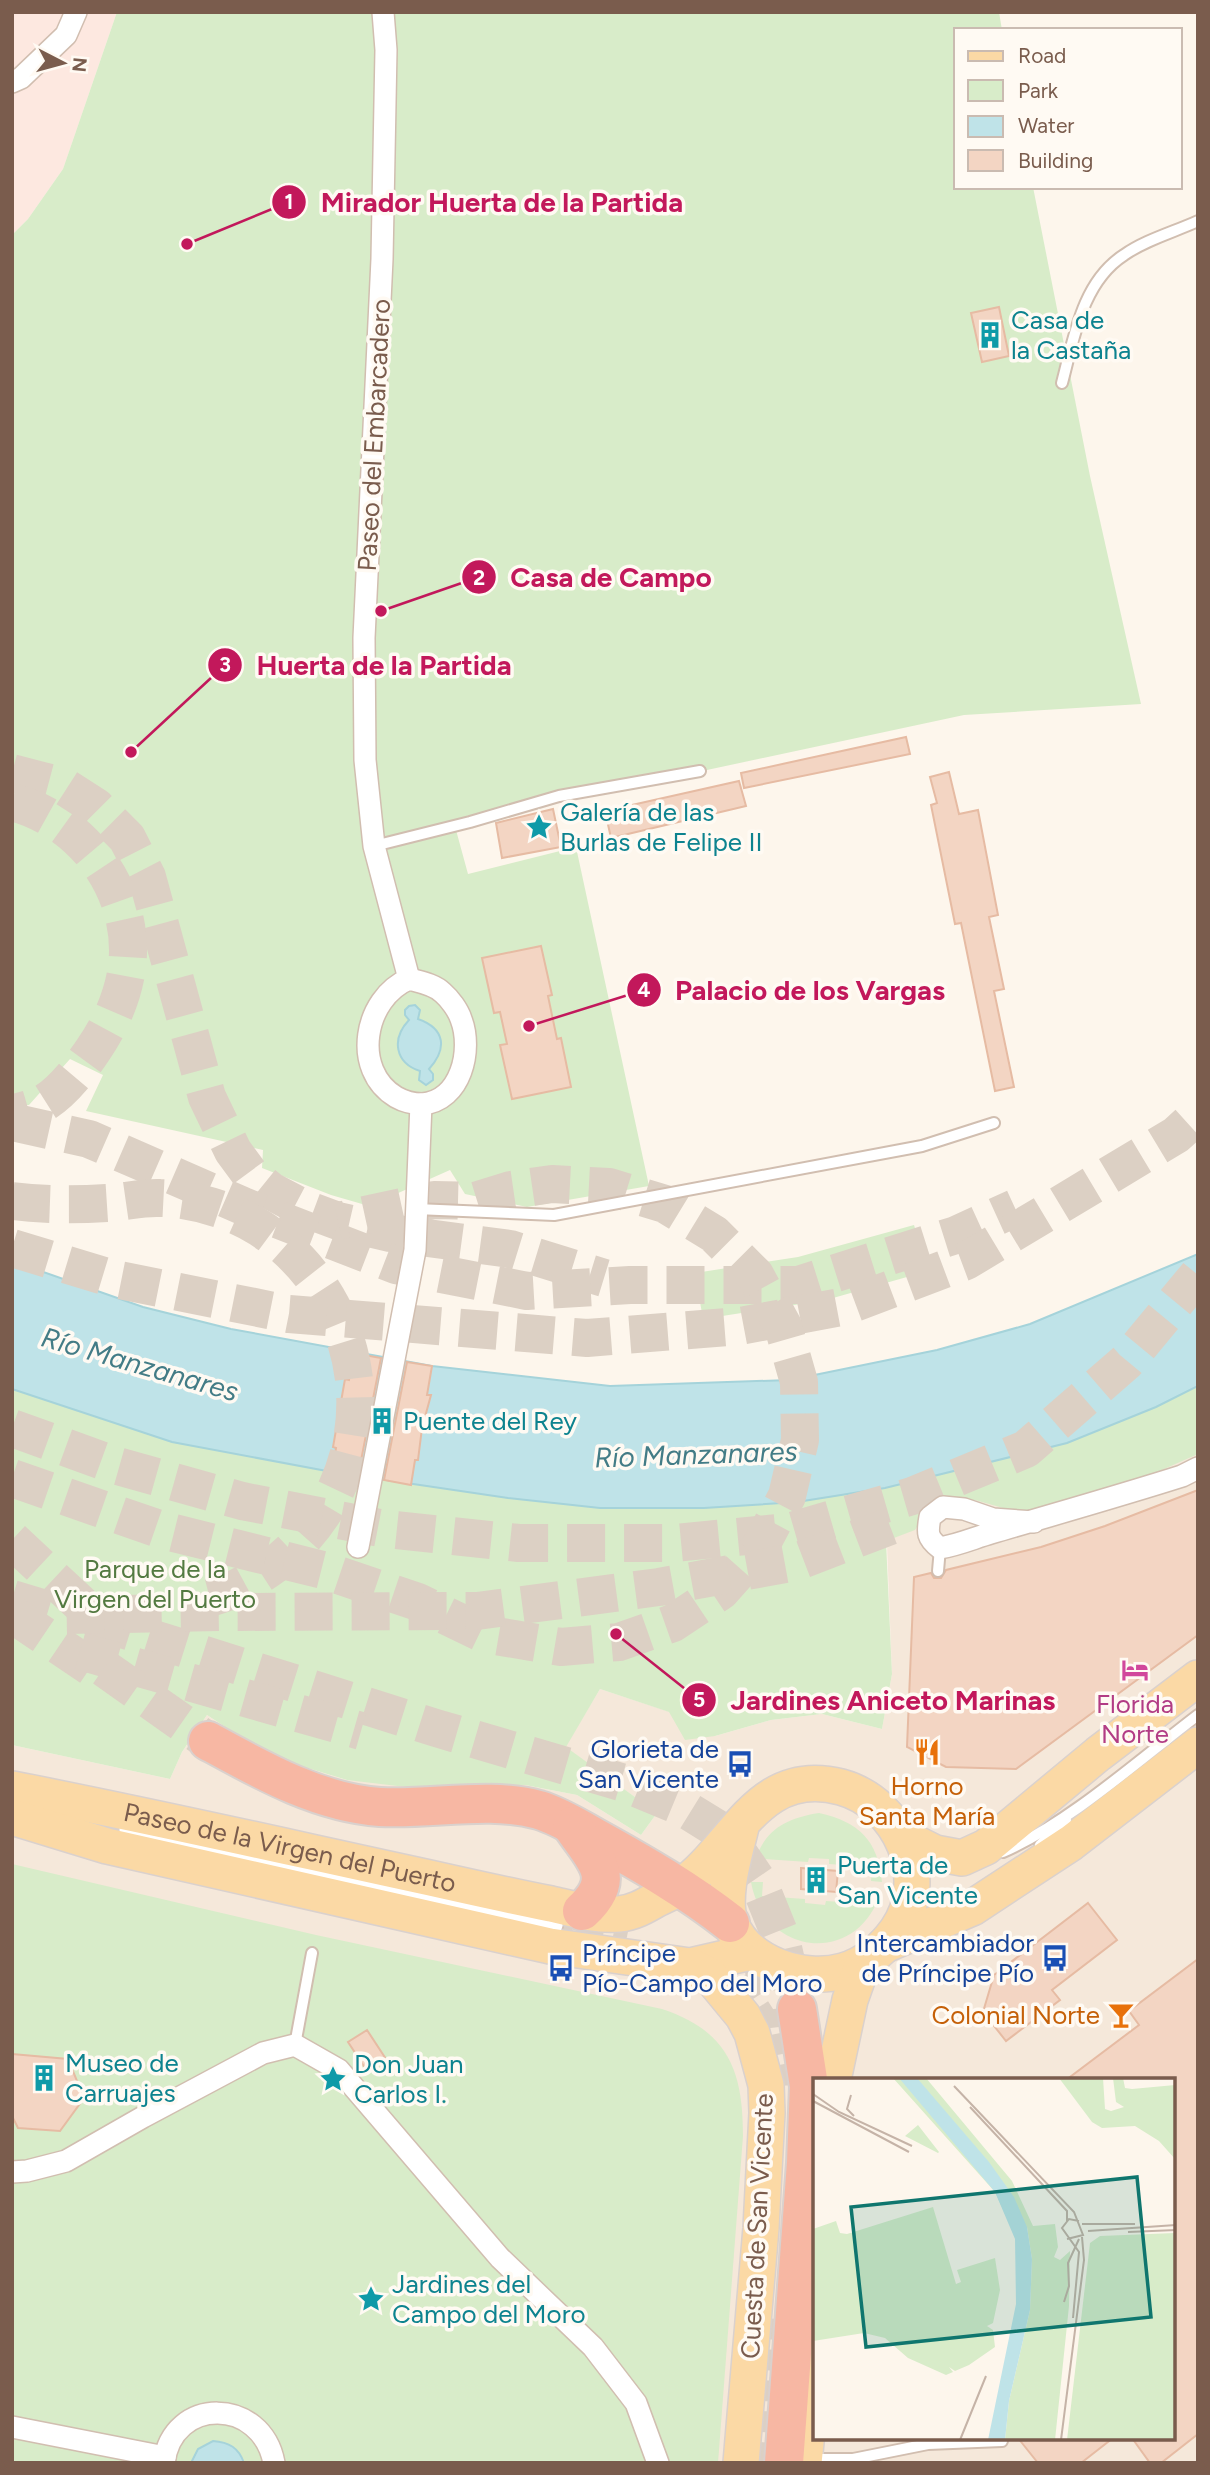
<svg xmlns="http://www.w3.org/2000/svg" width="1210" height="2475" viewBox="0 0 1210 2475" font-family="Figtree,sans-serif">
<rect width="100%" height="100%" fill="#fdf6ec"/>
<!-- residential -->
<path fill="#f5e8da" fill-rule="evenodd" d="M1198,1254V2463H12V1745L170,1779L182,1752L207,1715L257,1748L291,1763L347,1780L525,1785L577,1795L641,1835L657,1813L565,1747L600,1689L670,1712L715,1736L771,1720L822,1714L882,1729L892,1674L880,1362L937,1350L1030,1324ZM814,2080H1173V2438H814Z"/>
<!-- commercial -->
<polygon fill="#fde8e0" points="12,12 117,12 63,169 28,219 12,235"/>
<!-- green -->
<g fill="#d8ecc9">
<polygon points="117,12 999,12 1002,30 956,30 956,187 1033,187 1090,476 1141,704 964,715 562,801 456,830 468,874 576,847 649,1186 527,1207 465,1194 450,1170 369,1206 331,1195 262,1168 263,1150 86,1111 103,1075 70,1059 29,1105 12,1105 12,235 28,219 63,169"/>
<polygon points="914,1225 928,1271 826,1300 703,1319 695,1273 798,1257"/>
<polygon points="1198,1254 1198,1454 1146,1477 1021,1513 975,1500 920,1522 915,1530 886,1541 892,1674 882,1729 822,1714 771,1720 715,1736 685,1740 669,1712 600,1689 566,1747 657,1813 641,1835 577,1795 525,1785 423,1789 347,1780 291,1763 257,1748 207,1715 182,1752 170,1779 12,1745 12,1389 172,1442 332,1472 508,1498 600,1508 704,1508 880,1362 937,1350 1030,1324"/>
<path d="M819,1813C859,1822 878,1840 882,1882L871,1881L872,1867L829,1864V1859L809,1858L808,1862L764,1859V1873L752,1871C761,1833 781,1819 819,1813Z"/>
<path d="M12,1864L316,1935L662,2009C728,2031 743,2070 743,2136L718,2463H12Z"/>
<path d="M751,1882H763L762,1896L805,1899V1903L825,1905L826,1901L869,1904L870,1891H881C859,1966 765,1958 751,1882Z"/>
</g>
<!-- water -->
<g fill="#bfe3e8" stroke="#a5d3da" stroke-width="2">
<path d="M415,1005L420,1010L418,1019C446,1029 447,1049 429,1069L433,1074V1080L426,1085L419,1080L420,1071C395,1063 391,1039 409,1020L405,1015V1010L409,1006Z"/>
<polygon points="1198,1254 1198,1386 1156,1407 1067,1443 885,1488 797,1502 704,1508 600,1508 508,1498 332,1472 172,1442 12,1389 12,1261 143,1307 231,1329 432,1366 610,1386 790,1380 937,1350 1030,1324"/>
<path d="M213,2441C229,2442 239,2448 244,2463H191L198,2449Z"/>
</g>
<!-- building -->
<g fill="#f3d5c3" stroke="#e6bba3" stroke-width="2">
<polygon points="999,307 1009,356 982,362 971,313"/>
<polygon points="906,737 910,754 744,788 741,773"/>
<polygon points="949,772 959,814 978,810 998,915 989,917 1004,989 994,991 1014,1087 995,1091 961,923 955,924 931,805 937,803 930,777"/>
<polygon points="739,781 746,806 611,838 605,811"/>
<polygon points="553,809 561,847 502,858 496,823"/>
<polygon points="541,946 552,995 548,996 557,1039 561,1038 571,1087 512,1099 500,1045 507,1044 500,1012 494,1013 482,958"/>
<polygon points="353,1353 381,1358 358,1476 332,1472 336,1448 333,1447 345,1379 349,1380"/>
<polygon points="407,1362 432,1366 427,1395 431,1395 422,1428 418,1460 415,1460 411,1485 384,1480"/>
<polygon points="1198,1490 1198,1635 1016,1769 946,1767 907,1747 914,1577 931,1573 934,1578 941,1578 946,1570 1041,1547 1105,1526"/>
<polygon points="801,1868 838,1871 836,1892 801,1889"/>
<polygon points="1088,1903 1117,1940 1052,1990 1060,2000 1006,2041 983,2012 994,1975"/>
<polygon points="1198,1959 1198,2434 1161,2463 1150,2463 1132,2438 1173,2438 1173,2080 1066,2080 1139,2025 1129,2011"/>
<polygon points="367,2030 386,2059 367,2071 348,2042"/>
<polygon points="12,2054 68,2059 84,2098 60,2131 18,2128 12,2116"/>
<polygon points="1018,2438 1113,2438 1081,2463 1038,2463"/>
</g>
<g fill="none" stroke-linecap="round" stroke-linejoin="round">
<!-- street-tunnel -->
<g stroke="#dcd0c4" stroke-width="21" stroke-dasharray="21 10" stroke-linecap="butt">
<polyline points="552,1925 626,1941"/>
<polyline points="713,1968 747,1988 767,2019 771,2028 781,2076 782,2094"/>
<polyline points="764,2463 762,2449 770,2318"/>
</g>
<!-- highway-tunnel -->
<g stroke="#dcd0c4" stroke-width="38" stroke-dasharray="38 19" stroke-linecap="butt">
<polyline points="12,773 65,787 96,807 127,838 147,877 207,1097 233,1151 250,1174 271,1191 303,1208 338,1221 390,1233 510,1249 604,1278"/>
<path d="M12,802C78,819 128,881 128,950C128,986 113,1021 93,1050C81,1068 59,1097 38,1106C30,1109 21,1111 12,1114"/>
<polyline points="12,1122 89,1139 243,1206 396,1265 527,1291 630,1285 798,1285 956,1235 1015,1208"/>
<path d="M12,1201C44,1205 76,1205 107,1203C125,1202 143,1197 160,1198C193,1199 232,1210 260,1228C380,1307 389,1478 274,1565C251,1582 222,1598 193,1601"/>
<polyline points="12,1248 114,1279 289,1314 587,1338 740,1326 846,1306 966,1261 1176,1135 1198,1115"/>
<polyline points="12,1428 114,1465 242,1501 385,1529 519,1543 674,1543 788,1532 912,1496 1026,1449 1126,1362 1198,1275"/>
<polyline points="12,1478 162,1530 323,1570 418,1602 484,1634 561,1647 619,1642 673,1623 721,1591 760,1547 787,1496 800,1440 799,1382 783,1326 755,1275 714,1234 665,1204 609,1187 552,1184 511,1190 475,1201 434,1200 338,1221"/>
<polyline points="12,1540 100,1622 436,1728 624,1783 682,1807 716,1828 737,1851 759,1883 780,1935 795,2000"/>
<polyline points="12,1599 65,1615 223,1612 477,1611 659,1587 796,1562 890,1526"/>
<polyline points="12,1614 98,1672"/>
<polyline points="80,1651 361,1731"/>
<polyline points="104,1668 208,1741"/>
<polyline points="762,1953 771,2028"/>
</g>
<defs>
<g id="lane">
<path d="M1062,383C1074,338 1082,282 1124,255C1145,240 1174,232 1198,221"/>
<polyline points="374,846 470,822 559,796 700,771"/>
<polyline points="416,1209 554,1215 922,1146 994,1123"/>
<polyline points="938,1571 940,1548"/>
<polyline points="1040,1845 1066,1820"/>
<path d="M1003,1852C1069,1823 1140,1759 1198,1715"/>
<polyline points="295,2045 312,1953"/>
<polyline points="810,2459 853,2459 928,2444 1002,2441"/>
</g>
<g id="street">
<polyline points="383,12 386,50 382,259 364,638 365,760 374,846 409,979"/>
<polyline points="12,82 21,78 66,35 76,12"/>
<path d="M409,979C420,982 434,984 443,993C450,999 458,1010 461,1019C473,1050 461,1101 422,1104C414,1104 403,1101 396,1097C351,1070 364,998 409,979Z"/>
<path d="M1034,1522L993,1519L964,1509L943,1507L930,1517C927,1533 927,1538 940,1548C958,1545 974,1538 991,1533C1055,1514 1119,1496 1182,1476L1198,1468"/>
<polyline points="358,1547 415,1250 421,1104"/>
<polyline points="130,1830 552,1925"/>
<polyline points="12,2172 27,2171 66,2161 143,2117 263,2053 295,2045 339,2070 500,2258 593,2347 636,2403 658,2463"/>
<polyline points="12,2427 165,2457"/>
<path d="M164,2463C172,2396 262,2397 274,2463"/>
</g>
<g id="primary">
<path id="s1" d="M12,1789C152,1816 291,1848 430,1878C470,1887 510,1896 551,1904C573,1909 596,1916 619,1914C633,1913 645,1906 657,1899C665,1895 674,1892 681,1886C735,1849 757,1765 841,1787C900,1803 933,1878 897,1930C884,1948 865,1965 843,1971C803,1982 748,1964 731,1924C720,1898 736,1850 742,1823"/>
<polyline points="12,1817 107,1846 550,1946 690,1966 751,1952"/>
<polyline points="901,1836 935,1853 962,1858 986,1847 1098,1754 1198,1678"/>
<polyline points="885,1945 972,1908 1071,1843 1198,1745"/>
<polyline points="690,1966 710,1976 743,2016 752,2033 766,2085 767,2113 761,2228 741,2463"/>
<polyline points="833,2080 850,2000 863,1963"/>
<polyline points="804,2463 814,2358"/>
</g>
<g id="highway">
<path d="M208,1741C261,1770 319,1803 380,1807C433,1810 488,1796 539,1810C559,1816 578,1828 596,1838C643,1864 688,1890 730,1923"/>
<path d="M572,1826C594,1859 619,1877 582,1911"/>
<polyline points="784,2463 806,2163 809,2086 797,2009"/>
</g>
</defs>
<!-- lane casing -->
<use href="#lane" stroke="#d1beb0" stroke-width="14"/>
<!-- street casing -->
<use href="#street" stroke="#d1beb0" stroke-width="24"/>
<!-- primary casing -->
<use href="#primary" stroke="#dad1cd" stroke-width="38"/>
<!-- highway casing -->
<use href="#highway" stroke="#dad1cd" stroke-width="42"/>
<!-- lane -->
<use href="#lane" stroke="#fff" stroke-width="10"/>
<!-- street -->
<use href="#street" stroke="#fff" stroke-width="21"/>
<!-- primary -->
<use href="#primary" stroke="#fbd9a5" stroke-width="35"/>
<!-- highway -->
<use href="#highway" stroke="#f7b7a3" stroke-width="38"/>
</g>
<!-- icons -->
<defs>
<symbol id="building-bare" viewBox="-9 -9 18 18"><path d="M-4-6H4V6H1V3H-1V6H-4ZM-2.5-4.3h1.7v1.8h-1.7ZM.8-4.3h1.7v1.8H.8ZM-2.5-1h1.7V.8h-1.7ZM.8-1h1.7V.8H.8Z" fill="#0f9aa8" stroke="#fffaf3" stroke-width="2.5" paint-order="stroke"/></symbol>
<symbol id="sight-bare" viewBox="-9 -9 18 18"><path d="M0-6L1.8-2.2L6-1.7L2.9 1.2L3.7 5.4L0 3.3L-3.7 5.4L-2.9 1.2L-6-1.7L-1.8-2.2Z" fill="#0f9aa8" stroke="#fffaf3" stroke-width="2.5" paint-order="stroke"/></symbol>
<symbol id="hotel-bare" viewBox="-9 -9 18 18"><path d="M-6-4.5h1.5V1H6V5H4.5V3h-9V5H-6ZM-4 0a1.8 1.8 0 1 1 3.6 0ZM.5 0V-2.5h3Q6-2.5 6 0Z" fill="#d1479c" stroke="#fffaf3" stroke-width="2.5" paint-order="stroke"/></symbol>
<symbol id="restaurant-bare" viewBox="-9 -9 18 18"><path d="M-5-6h1v4h1v-4h1v4h1v-4h1v5L-1.5 .5V6h-2V.5L-5-1ZM5-6V6H3V1.5H1.5Q1.5-4 5-6Z" fill="#e8710a" stroke="#fffaf3" stroke-width="2.5" paint-order="stroke"/></symbol>
<symbol id="bus-bare" viewBox="-9 -9 18 18"><path d="M-5-6H5V4H4V6H2V4H-2V6H-4V4H-5ZM-3.5-4V0h7V-4ZM-3.5 1.2v1.5H-2V1.2ZM2 1.2v1.5H3.5V1.2Z" fill="#1a4fb4" stroke="#fffaf3" stroke-width="2.5" paint-order="stroke"/></symbol>
<symbol id="bar-bare" viewBox="-9 -9 18 18"><path d="M-6-5H6L.8 .8V4.5H3.5V6h-7V4.5H-.8V.8Z" fill="#e8710a" stroke="#fffaf3" stroke-width="2.5" paint-order="stroke"/></symbol>
</defs>
<g fill-rule="evenodd">
<use href="#building-bare" x="971" y="316" width="38" height="38"/>
<use href="#sight-bare" x="520" y="808" width="38" height="38"/>
<use href="#building-bare" x="363" y="1402" width="38" height="38"/>
<use href="#hotel-bare" x="1116" y="1651" width="38" height="38"/>
<use href="#restaurant-bare" x="908" y="1733" width="38" height="38"/>
<use href="#bus-bare" x="721" y="1745" width="38" height="38"/>
<use href="#building-bare" x="797" y="1861" width="38" height="38"/>
<use href="#bus-bare" x="1036" y="1939" width="38" height="38"/>
<use href="#bus-bare" x="542" y="1949" width="38" height="38"/>
<use href="#bar-bare" x="1102" y="1996" width="38" height="38"/>
<use href="#building-bare" x="25" y="2059" width="38" height="38"/>
<use href="#sight-bare" x="314" y="2060" width="38" height="38"/>
<use href="#sight-bare" x="352" y="2280" width="38" height="38"/>
</g>
<g text-anchor="middle" stroke-width="7" stroke-linejoin="round" paint-order="stroke">
<!-- culture labels -->
<g font-size="26" fill="#0d838f" stroke="#fffaf3" text-anchor="start">
<text x="1011" y="329">Casa de<tspan x="1011" dy="30">la Castaña</tspan></text>
<text x="560" y="821">Galería de las<tspan x="560" dy="30">Burlas de Felipe II</tspan></text>
<text x="403" y="1430">Puente del Rey</text>
<text x="837" y="1874">Puerta de<tspan x="837" dy="30">San Vicente</tspan></text>
<text x="65" y="2072">Museo de<tspan x="65" dy="30">Carruajes</tspan></text>
<text x="354" y="2073">Don Juan<tspan x="354" dy="30">Carlos I.</tspan></text>
<text x="392" y="2293">Jardines del<tspan x="392" dy="30">Campo del Moro</tspan></text>
</g>
<!-- street labels -->
<g font-size="26" fill="#7a5c4d" stroke="#fffaf3">
<text transform="translate(374 435) rotate(-87)" y="9">Paseo del Embarcadero</text>
<text dy="9" stroke="none"><textPath href="#s1" startOffset="284">Paseo de la Virgen del Puerto</textPath></text>
<text transform="translate(757 2226) rotate(-87)" y="9">Cuesta de San Vicente</text>
</g>
<!-- park labels -->
<g font-size="26" fill="#537a41" stroke="#fffaf3">
<text x="155" y="1578">Parque de la<tspan x="155" dy="30">Virgen del Puerto</tspan></text>
</g>
<!-- hotel labels -->
<g font-size="26" fill="#b23c85" stroke="#fffaf3">
<text x="1135" y="1713">Florida<tspan x="1135" dy="30">Norte</tspan></text>
</g>
<!-- transit labels -->
<g font-size="26" fill="#164399" stroke="#fffaf3" text-anchor="end">
<text x="719" y="1758">Glorieta de<tspan x="719" dy="30">San Vicente</tspan></text>
<text x="1034" y="1952">Intercambiador<tspan x="1034" dy="30">de Príncipe Pío</tspan></text>
<text x="582" y="1962" text-anchor="start">Príncipe<tspan x="582" dy="30">Pío-Campo del Moro</tspan></text>
</g>
<!-- food labels -->
<g font-size="26" fill="#c56008" stroke="#fffaf3">
<text x="927" y="1795">Horno<tspan x="927" dy="30">Santa María</tspan></text>
<text x="1100" y="2024" text-anchor="end">Colonial Norte</text>
</g>
<!-- water labels -->
<g font-size="28" font-style="italic" fill="#437c86" stroke="#fffaf3">
<text transform="translate(140 1364) rotate(16)" y="10">Río Manzanares</text>
<text transform="translate(696 1454) rotate(-2)" y="10">Río Manzanares</text>
</g>
</g>
<!-- overview -->
<g transform="translate(813 2078)">
<rect width="362" height="362" fill="#fdf6ec"/>
<path d="M80,0H113L199,103L220,148L242,146L245,169L241,179L247,182L257,173L256,228L242,362H192L196,323L217,232L219,181L214,149L199,151L182,114ZM246,0H290L292,31L298,33L311,29L303,24L300,0H310L312,10L319,11L362,7V81L346,63L322,48L289,50L279,44ZM105,47L126,74L125,75L92,58ZM120,129L143,206L148,204L144,192L182,180L187,212L180,245L174,248L180,252L182,269L156,287L142,293L136,289L140,294L133,297L95,280L72,260L51,255L0,263V151L23,143L27,155L34,156ZM362,155V362H254L277,165L287,158Z" fill="#d8ecc9"/>
<path d="M86,0H104L176,84L201,119L214,149L219,181L217,232L196,323L192,362H175L203,226L202,161L182,114Z" fill="#bfe3e8"/>
<path fill="none" stroke="#c5b3a7" stroke-width="2" d="M141,8L261,134L270,157L254,161M0,16L26,34L99,68M38,17L34,31L41,38M0,23L96,74M157,29L254,133V143M269,146H322M275,153L363,147M315,154L363,152M251,224L256,208L255,185L266,161M260,240L266,174L249,150L256,141L266,143M147,362L173,298M248,362L271,182L269,159"/>
<path fill="#0f766e" fill-opacity="0.15" stroke="#0f766e" stroke-width="3.5" d="M324,99L338,239L53,269L38,129Z"/>
<rect width="362" height="362" fill="none" stroke="#7a5c4d" stroke-width="3.5"/>
</g>
<!-- callouts -->
<path fill="none" stroke="#c2185b" stroke-width="2.5" d="M187 244L289 202M381 611L479 577M131 752L225 665M529 1026L644 990M616 1634L699 1700"/>
<g fill="#c2185b" stroke="#fffaf3" stroke-width="2.5">
<circle cx="187" cy="244" r="7"/>
<circle cx="381" cy="611" r="7"/>
<circle cx="131" cy="752" r="7"/>
<circle cx="529" cy="1026" r="7"/>
<circle cx="616" cy="1634" r="7"/>
<circle cx="289" cy="202" r="18"/>
<circle cx="479" cy="577" r="18"/>
<circle cx="225" cy="665" r="18"/>
<circle cx="644" cy="990" r="18"/>
<circle cx="699" cy="1700" r="18"/>
</g>
<g font-size="21" text-anchor="middle" font-weight="bold" fill="#fff">
<text x="289" y="209">1</text>
<text x="479" y="585">2</text>
<text x="225" y="672">3</text>
<text x="644" y="997">4</text>
<text x="699" y="1707">5</text>
</g>
<g font-size="28" text-anchor="middle" font-weight="bold" fill="#c2185b" stroke="#fffaf3" stroke-width="7" stroke-linejoin="round" paint-order="stroke">
<text x="502" y="212">Mirador Huerta de la Partida</text>
<text x="611" y="587">Casa de Campo</text>
<text x="384" y="675">Huerta de la Partida</text>
<text x="810" y="1000">Palacio de los Vargas</text>
<text x="893" y="1710">Jardines Aniceto Marinas</text>
</g>
<!-- border -->
<rect width="1210" height="2475" fill="none" stroke="#7a5c4d" stroke-width="28"/>
<!-- legend -->
<rect x="954" y="28" width="228" height="161" fill="#fffaf3" stroke="#cabbb1" stroke-width="2"/>
<rect x="968" y="51" width="35" height="10" fill="#fbd9a5" stroke="#cabbb1" stroke-width="2"/>
<text x="1018" y="63" font-size="21" fill="#7a5c4d">Road</text>
<rect x="968" y="80" width="35" height="21" fill="#d8ecc9" stroke="#cabbb1" stroke-width="2"/>
<text x="1018" y="98" font-size="21" fill="#7a5c4d">Park</text>
<rect x="968" y="116" width="35" height="21" fill="#bfe3e8" stroke="#cabbb1" stroke-width="2"/>
<text x="1018" y="133" font-size="21" fill="#7a5c4d">Water</text>
<rect x="968" y="150" width="35" height="21" fill="#f3d5c3" stroke="#cabbb1" stroke-width="2"/>
<text x="1018" y="168" font-size="21" fill="#7a5c4d">Building</text>
<!-- north arrow -->
<g transform="translate(63 63) rotate(96)" stroke="#fffaf3" stroke-width="5" paint-order="stroke">
<path d="M0-5L12 26L0 18L-12 26Z" fill="#7a5c4d"/>
<text y="-10" font-size="19" font-weight="bold" text-anchor="middle" fill="#7a5c4d">N</text>
</g>
</svg>
